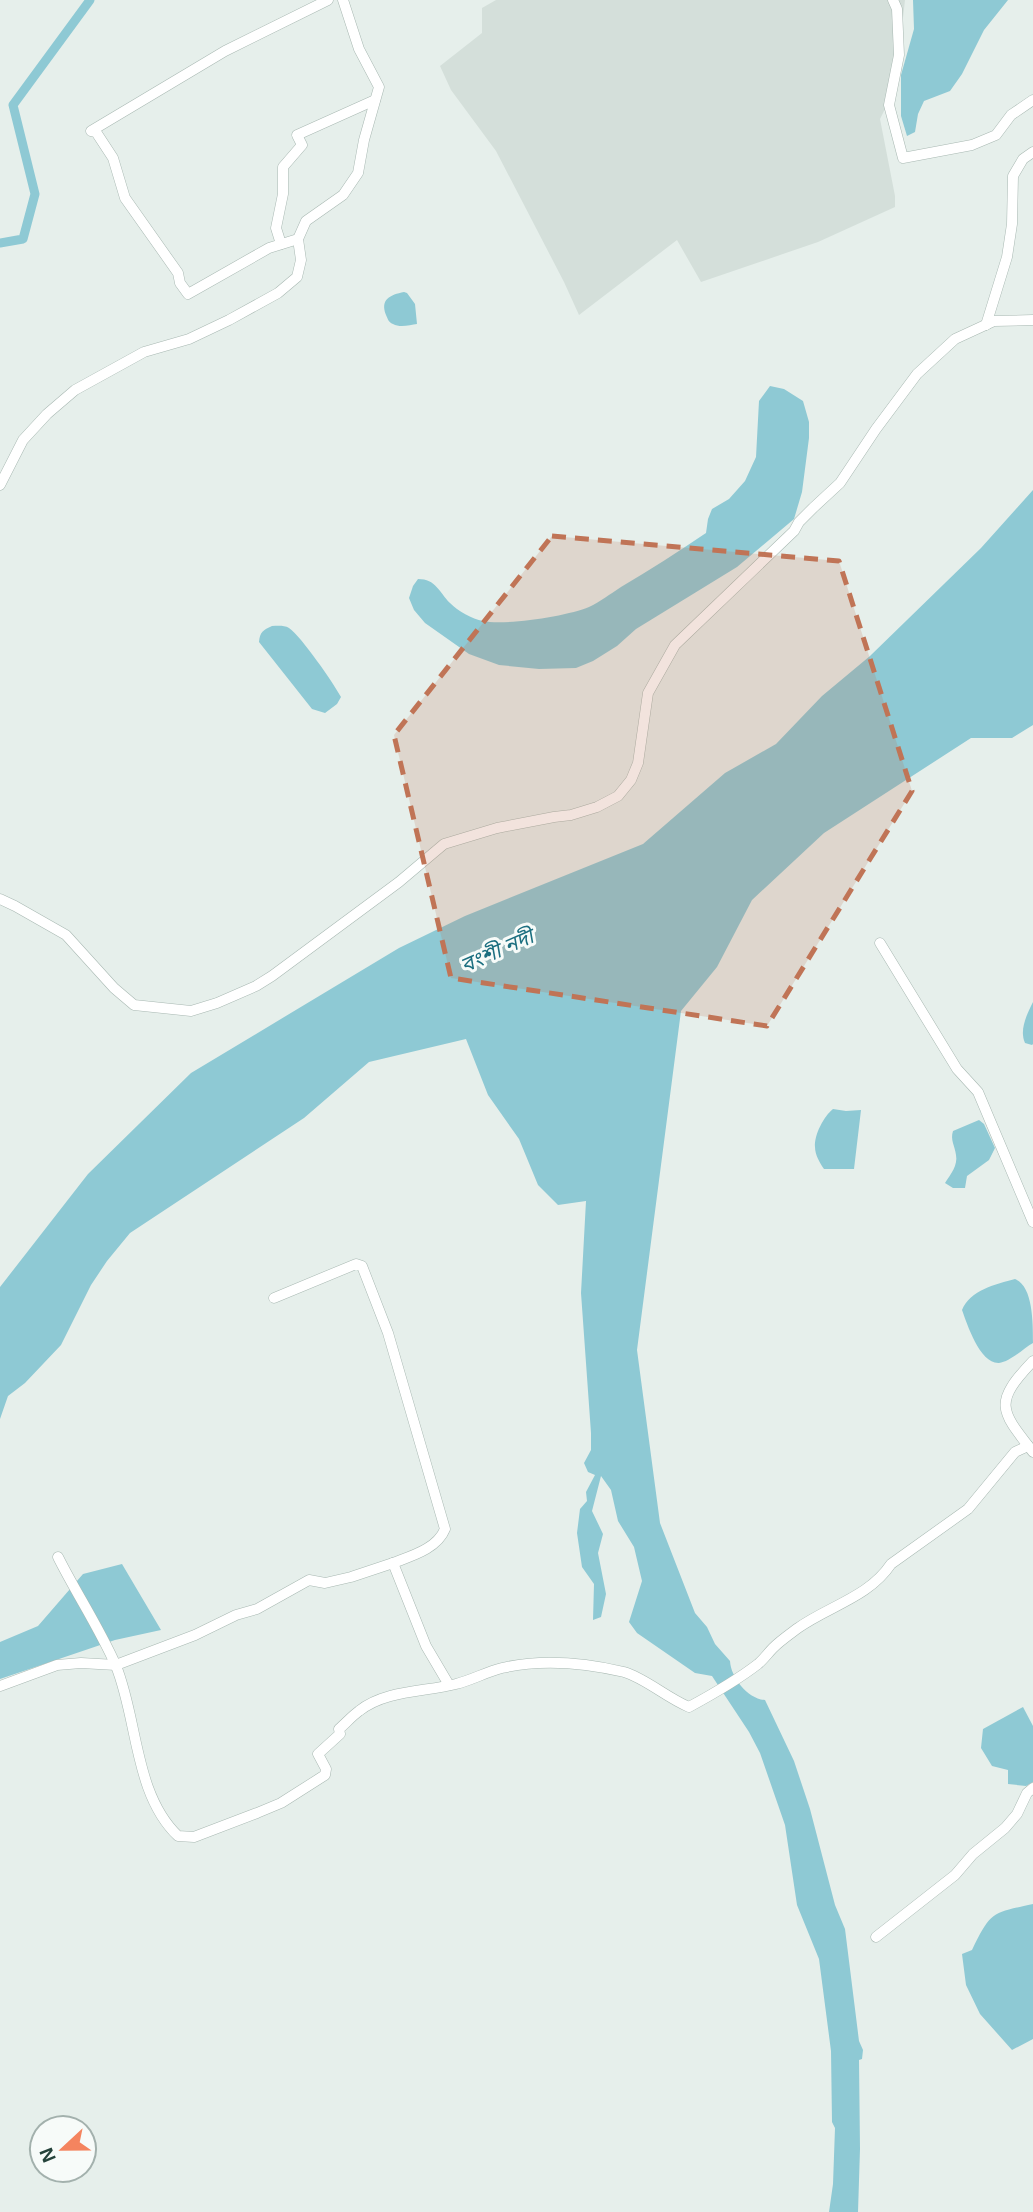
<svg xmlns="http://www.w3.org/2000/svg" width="1033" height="2212" viewBox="0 0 1033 2212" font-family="Helvetica,'Noto Sans Bengali',sans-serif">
<rect width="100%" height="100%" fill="#e6efeb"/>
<!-- built -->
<polygon fill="#d4dfda" points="496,0 905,0 895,89 880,119 895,196 895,207 818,242 701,282 677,240 579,315 564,282 496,151 451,90 440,66 482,33 482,8"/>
<!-- water -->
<g fill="#8ec9d4">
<polygon points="913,0 1008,0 984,30 962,74 950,91 924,101 918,114 915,132 907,136 901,116 901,75 914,29"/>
<path d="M404,292L407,293L415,304L417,324C410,325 400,328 393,324C388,322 388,319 386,315C380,299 390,295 404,292Z"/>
<path d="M770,386L784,389L803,401L809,422V438L802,492L794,519L737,567L636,629L617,646L593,661L576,668L539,669L499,665L469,654L425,623L414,610L409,598L413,586L418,579C436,579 439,592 450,603C458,611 472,619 483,621C504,626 568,616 589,607C600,602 610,594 621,587C650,570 678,552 706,533L708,519L712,509L729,499L745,481L756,457L759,401Z"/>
<path d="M1033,490V725L1012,738H971L824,833L752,900L717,967L681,1011L637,1350L660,1523L695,1613L707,1627L715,1644L730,1661C731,1678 748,1699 765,1700L794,1761L810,1809L835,1905L845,1929L859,2041L863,2050L862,2059L859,2060L860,2149L858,2212H829L833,2184L835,2128L832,2122L831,2051L819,1959L797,1905L785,1825L760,1753L749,1732L712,1676L695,1673L637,1633L629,1622L642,1581L634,1547L618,1521L611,1490L601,1476L592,1511L603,1534L598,1553L606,1594L601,1617L593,1620L594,1584L582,1567L577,1533L580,1509L587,1501L586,1492L595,1475L588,1472L584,1463L591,1450V1433L581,1293L586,1201L558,1205L538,1185L519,1139L488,1095L466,1039L369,1062L304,1118L130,1233L107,1261L91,1285L61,1345L25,1383L8,1396L0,1419V1287L88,1174L191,1073L399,948L465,916L643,844L725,773L776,744L822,696L870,656L981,548Z"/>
<path d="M272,626C277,626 284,625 289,628C301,636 334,684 341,697L337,704L325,713L312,709L259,642C260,632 263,630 272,626Z"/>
<path d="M1033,1002V1044L1032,1045L1025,1043C1019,1030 1027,1014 1033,1002Z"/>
<path d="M833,1109L846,1111L861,1110L854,1169H824C820,1163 815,1155 815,1147C814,1135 824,1116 833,1109Z"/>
<path d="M979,1120L984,1124L995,1148L989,1160L967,1176L965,1188H953L945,1183C951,1174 958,1165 956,1155C955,1146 950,1140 953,1131Z"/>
<path d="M1015,1279C1033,1286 1033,1322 1033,1343C1024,1348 1010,1362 999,1363C980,1364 967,1324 962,1310C970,1290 996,1284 1015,1279Z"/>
<polygon points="122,1564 161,1630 115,1640 0,1679 0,1642 38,1626 83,1574"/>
<polygon points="1023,1707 1033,1726 1033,1782 1026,1786 1008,1784 1008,1770 992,1766 981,1748 983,1729"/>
<path d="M1033,1904V2039L1012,2050L980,2014L966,1985L962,1954L972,1950C991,1911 992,1913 1033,1904Z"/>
</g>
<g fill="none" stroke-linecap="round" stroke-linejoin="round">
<!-- canal -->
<polyline stroke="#8ec9d4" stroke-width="9" points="0,243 23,239 35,194 13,105 90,0"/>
<defs>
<g id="minor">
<polyline points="893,0 897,9 899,55 889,105 903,158 972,145 996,135 1011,115 1033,100"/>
<polyline points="298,239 269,248 188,294 180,283 178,273 125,198 113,158 96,132 91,131 225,51 328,0"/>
<polyline points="281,244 276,228 283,194 283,167 302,145 297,135 375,100"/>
<polyline points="986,325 1007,257 1012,224 1013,176 1023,159 1033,152"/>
<polyline points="0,485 23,440 47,414 75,390 144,352 189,339 229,320 278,293 297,277 301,260 298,239 306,221 343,195 358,173 364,140 379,87 359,49 343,0"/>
<polyline points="0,899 15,906 66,935 114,988 134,1005 191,1011 217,1003 256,986 272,976 399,882 444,844 497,828 554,817 571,815 597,807 618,796 631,780 638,763 648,693 675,645 794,531 799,522 813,508 840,483 876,429 917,374 955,339 994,321 1033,320"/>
<polyline points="880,943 957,1069 978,1092 1033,1222"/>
<path d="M274,1298L356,1264L362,1266L388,1333L445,1529C437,1549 411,1556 393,1563"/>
<path d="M1033,1361C993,1403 1000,1410 1033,1452"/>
<path d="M58,1557C76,1593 100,1629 116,1666C138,1720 134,1794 178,1836L194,1837L257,1813L281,1803L325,1775L326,1769L318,1754L340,1734L339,1729C346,1723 352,1716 359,1711C385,1690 425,1692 456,1684C472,1680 486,1672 502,1668C541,1659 585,1663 624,1672C645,1678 667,1698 689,1707C713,1694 736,1681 758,1664C764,1659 768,1653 773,1648C780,1641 790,1634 798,1628C829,1606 869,1597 891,1564L968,1509L1015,1452L1028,1446"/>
<polyline points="0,1686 57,1665 81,1663 116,1665 195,1635 236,1615 257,1609 309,1580 325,1583 351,1577 393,1563 426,1646 449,1685"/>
<polyline points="876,1937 955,1875 973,1854 1005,1828 1017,1814 1027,1793 1033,1788"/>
</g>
</defs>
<!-- minor casing -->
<use href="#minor" stroke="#a8b8b2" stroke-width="11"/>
<!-- minor -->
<use href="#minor" stroke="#fff" stroke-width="10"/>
</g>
<!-- marked area -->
<path fill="#c07456" fill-opacity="0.2" stroke="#c07456" stroke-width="5" stroke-dasharray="14 9" stroke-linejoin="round" d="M552,536L839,561L912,791L767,1026L451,978L394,735Z"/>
<g text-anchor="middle" stroke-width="6" stroke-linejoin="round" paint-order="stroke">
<!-- water labels -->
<g font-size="21" font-style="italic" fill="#1c6f80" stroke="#f7fbf9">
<text transform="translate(497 951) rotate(-24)" y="7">বংশী নদী</text>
</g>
</g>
<!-- north arrow -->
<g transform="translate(63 2149) rotate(248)"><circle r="33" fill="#f7fbf9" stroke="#a3b1ad" stroke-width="2"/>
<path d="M0-5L12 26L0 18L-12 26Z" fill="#f4845f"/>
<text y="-10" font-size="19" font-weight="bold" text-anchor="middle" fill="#24423a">N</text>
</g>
</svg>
